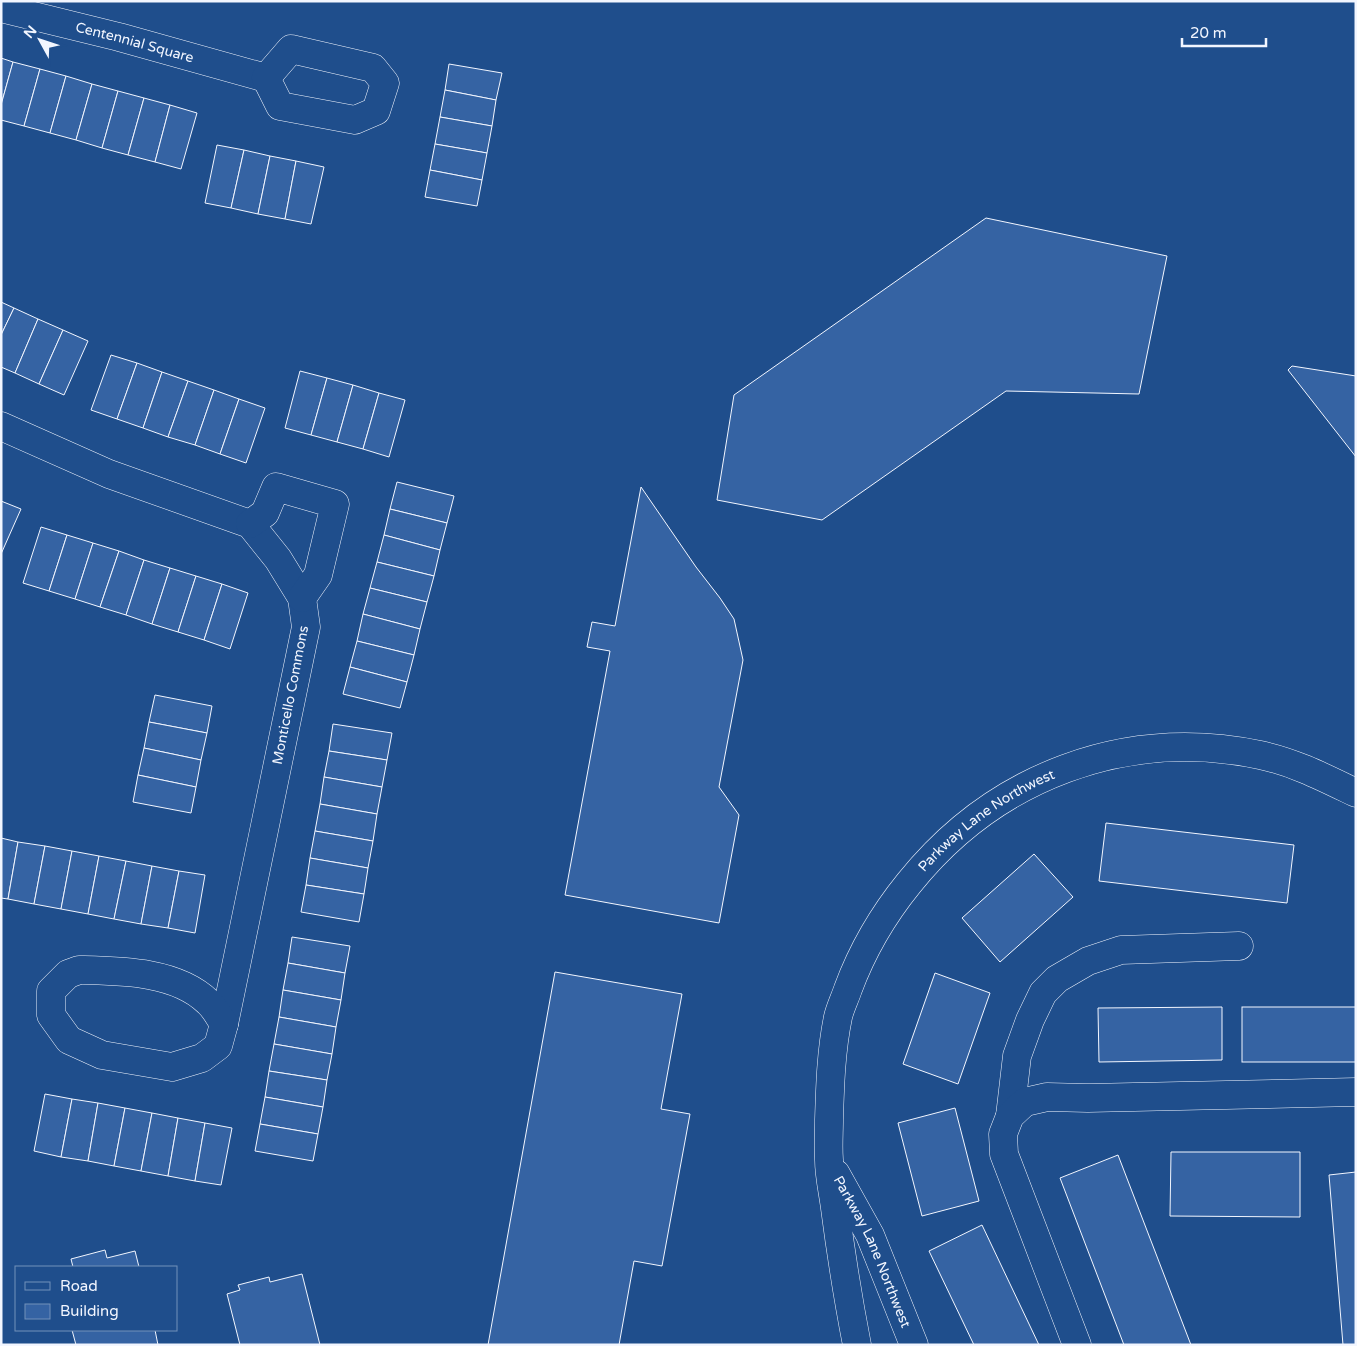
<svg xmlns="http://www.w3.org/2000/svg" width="1357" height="1346" viewBox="0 0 1357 1346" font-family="'Varela Round',sans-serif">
<rect width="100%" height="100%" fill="#1f4e8c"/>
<!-- building -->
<g fill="#3563a3" stroke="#f2f6ff">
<polygon points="1,58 13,62 1,105"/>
<polygon points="13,62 40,69 24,126 1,120 1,105"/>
<polygon points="449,64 502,73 496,100 445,90"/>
<polygon points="40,69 66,76 50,133 24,126"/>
<polygon points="66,76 92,84 76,140 50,133"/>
<polygon points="92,84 118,91 102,148 76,140"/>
<polygon points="445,90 496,100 492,126 440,117"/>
<polygon points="118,91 144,98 128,155 102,148"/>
<polygon points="144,98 170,105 155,162 128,155"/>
<polygon points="170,105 197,113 181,169 155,162"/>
<polygon points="440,117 492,126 487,153 435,144"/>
<polygon points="435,144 487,153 482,180 430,170"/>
<polygon points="217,145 244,150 231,208 205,203"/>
<polygon points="244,150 270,156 258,214 231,208"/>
<polygon points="270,156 296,161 285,219 258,214"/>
<polygon points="296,161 324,167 311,224 285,219"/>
<polygon points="430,170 482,180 477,206 425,197"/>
<polygon points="986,218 1167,256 1139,394 1006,391 822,520 717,500 734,395"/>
<polygon points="1,302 14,308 1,335"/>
<polygon points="14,308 38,319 15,373 1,367 1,335"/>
<polygon points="38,319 63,330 39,384 15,373"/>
<polygon points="63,330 88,341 64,395 39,384"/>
<polygon points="111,355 137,363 117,419 91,410"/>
<polygon points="137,363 162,372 143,428 117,419"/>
<polygon points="1292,366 1356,376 1356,457 1288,370"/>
<polygon points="300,371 327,378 311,435 285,428"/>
<polygon points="162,372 188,381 168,437 143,428"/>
<polygon points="327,378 353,385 337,442 311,435"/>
<polygon points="188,381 214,390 195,445 168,437"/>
<polygon points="353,385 379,393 363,449 337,442"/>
<polygon points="214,390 239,399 220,454 195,445"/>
<polygon points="379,393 405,400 389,457 363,449"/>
<polygon points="239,399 265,408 246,463 220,454"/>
<polygon points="397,482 454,496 447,523 390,509"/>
<polygon points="641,487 696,567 720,598 734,619 743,660 719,787 739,815 719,923 565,895 610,651 587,647 592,622 615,626"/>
<polygon points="1,501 21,509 1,554"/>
<polygon points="390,509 447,523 440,550 384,535"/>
<polygon points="41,527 67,535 49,591 23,583"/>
<polygon points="67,535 93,543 75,599 49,591"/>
<polygon points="384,535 440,550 434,576 377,562"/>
<polygon points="93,543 119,551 100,607 75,599"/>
<polygon points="119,551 144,560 126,615 100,607"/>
<polygon points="144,560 170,568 152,624 126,615"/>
<polygon points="377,562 434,576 427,602 370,588"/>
<polygon points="170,568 196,576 178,632 152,624"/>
<polygon points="196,576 222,584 204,640 178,632"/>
<polygon points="222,584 248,593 230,649 204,640"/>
<polygon points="370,588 427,602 420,629 363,614"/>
<polygon points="363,614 420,629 414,655 357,641"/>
<polygon points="357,641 414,655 407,682 350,667"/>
<polygon points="350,667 407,682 400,708 343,694"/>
<polygon points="155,695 212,706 207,733 149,722"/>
<polygon points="149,722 207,733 201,760 144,748"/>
<polygon points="333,724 392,733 387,760 329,751"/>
<polygon points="144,748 201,760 196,787 138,775"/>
<polygon points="329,751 387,760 382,787 324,777"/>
<polygon points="138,775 196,787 191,813 133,802"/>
<polygon points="324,777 382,787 377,814 320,804"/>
<polygon points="320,804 377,814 373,841 315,831"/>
<polygon points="1106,823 1294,845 1287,903 1099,881"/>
<polygon points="315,831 373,841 368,868 310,858"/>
<polygon points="1,838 18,842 8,899 1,898"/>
<polygon points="18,842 45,846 34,904 8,899"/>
<polygon points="45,846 72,851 61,909 34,904"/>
<polygon points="72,851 99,856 88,914 61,909"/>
<polygon points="1034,854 1073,897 1000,962 962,918"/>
<polygon points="99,856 126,861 114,919 88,914"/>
<polygon points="310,858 368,868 364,894 306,885"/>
<polygon points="126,861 152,866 141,924 114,919"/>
<polygon points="152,866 179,871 168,928 141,924"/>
<polygon points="179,871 205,875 195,933 168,928"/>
<polygon points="306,885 364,894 359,922 301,912"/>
<polygon points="292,937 350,946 345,973 288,963"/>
<polygon points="288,963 345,973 341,1000 283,990"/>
<polygon points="555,972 682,994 661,1109 690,1114 662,1266 634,1261 619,1345 488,1345"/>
<polygon points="935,973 990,993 958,1084 903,1064"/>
<polygon points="283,990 341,1000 336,1027 279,1017"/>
<polygon points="1222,1007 1222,1060 1099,1062 1098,1008"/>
<rect x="1242" y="1007" width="114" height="55"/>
<polygon points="279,1017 336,1027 332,1054 274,1044"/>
<polygon points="274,1044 332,1054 327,1080 269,1071"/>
<polygon points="269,1071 327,1080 323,1107 265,1097"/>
<polygon points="45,1094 72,1099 61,1157 34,1151"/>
<polygon points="265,1097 323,1107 318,1134 260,1124"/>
<polygon points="72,1099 98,1103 88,1161 61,1157"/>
<polygon points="98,1103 125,1108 114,1166 88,1161"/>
<polygon points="125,1108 152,1113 141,1171 114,1166"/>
<polygon points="955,1108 979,1201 922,1216 898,1123"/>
<polygon points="152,1113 178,1118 168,1176 141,1171"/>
<polygon points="178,1118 205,1123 195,1181 168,1176"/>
<polygon points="205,1123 232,1128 221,1185 195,1181"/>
<polygon points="260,1124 318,1134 313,1161 255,1151"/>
<polygon points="1171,1152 1300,1152 1300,1217 1170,1216"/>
<polygon points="1118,1155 1191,1345 1124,1345 1060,1178"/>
<polygon points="1356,1172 1356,1345 1343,1345 1329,1175"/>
<polygon points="982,1225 1039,1345 974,1345 929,1251"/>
<polygon points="105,1250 107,1258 135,1251 139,1267 73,1267 71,1259"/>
<polygon points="302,1274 320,1345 240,1345 227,1294 240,1290 238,1285 269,1277 270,1282"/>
<polygon points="72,1330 155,1330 158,1345 76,1345"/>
</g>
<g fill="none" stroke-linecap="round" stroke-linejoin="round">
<defs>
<g id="minor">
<path id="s1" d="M1,8L119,37L266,78"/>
<polygon points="291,49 373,68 385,83 376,111 355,120 280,106 266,78"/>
<polyline points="1,426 109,474 250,524 278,559 302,598 306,627 224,1024"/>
<polyline points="250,524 265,513 276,487 335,504 318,575 302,598"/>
<path d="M79,970C121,971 176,971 208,1002C215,1008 219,1017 224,1024L218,1046L202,1058L172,1067L102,1055L69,1040L51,1015V991L68,974Z"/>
<polyline points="1010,1116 1017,1056 1030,1020 1043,993 1057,979 1088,961 1121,950 1239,946"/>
<path id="s2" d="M836,1174L870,1235L914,1345"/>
<path id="s3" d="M857,1345C848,1299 841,1254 835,1208C833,1192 829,1176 829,1160C828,1147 829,1133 829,1120C830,1086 831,1051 838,1017C840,1008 845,998 848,989C862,951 883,915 909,883C995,776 1125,727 1260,755C1294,762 1325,778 1356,793"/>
<polyline points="1077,1345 1004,1154 1003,1134 1010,1116 1025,1102 1047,1097 1088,1098 1356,1092"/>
</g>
</defs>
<!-- minor casing -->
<use href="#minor" stroke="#f2f6ff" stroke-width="29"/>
<!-- minor -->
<use href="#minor" stroke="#1f4e8c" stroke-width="28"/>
</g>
<g text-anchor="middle" stroke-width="4" stroke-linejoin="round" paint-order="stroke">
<!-- street labels -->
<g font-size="14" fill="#f2f6ff" stroke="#1f4e8c">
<text dy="5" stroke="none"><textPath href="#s1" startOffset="138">Centennial Square</textPath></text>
<text transform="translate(290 695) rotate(-79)" y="5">Monticello Commons</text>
<text dy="5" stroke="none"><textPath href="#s3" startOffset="584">Parkway Lane Northwest</textPath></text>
<text dy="5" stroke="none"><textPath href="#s2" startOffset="86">Parkway Lane Northwest</textPath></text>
</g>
</g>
<!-- border -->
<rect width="1357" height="1346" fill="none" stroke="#f2f6ff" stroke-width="5"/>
<!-- legend -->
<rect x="15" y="1266" width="162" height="65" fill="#1f4e8c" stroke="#7391ba"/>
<rect x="25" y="1282" width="25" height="8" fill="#1f4e8c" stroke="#7391ba"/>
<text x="60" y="1291" font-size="15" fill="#f2f6ff">Road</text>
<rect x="25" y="1304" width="25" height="15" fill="#3563a3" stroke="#7391ba"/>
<text x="60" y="1316" font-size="15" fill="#f2f6ff">Building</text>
<!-- north arrow -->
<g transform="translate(40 40) rotate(310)" stroke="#1f4e8c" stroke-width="4" paint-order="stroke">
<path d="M0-4L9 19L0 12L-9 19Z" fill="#f2f6ff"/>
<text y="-8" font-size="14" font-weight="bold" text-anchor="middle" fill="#f2f6ff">N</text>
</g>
<!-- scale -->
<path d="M1182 38v8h84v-8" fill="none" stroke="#f2f6ff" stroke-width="2.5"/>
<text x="1190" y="38" font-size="15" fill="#f2f6ff" stroke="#1f4e8c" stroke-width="4" paint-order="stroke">20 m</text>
</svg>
